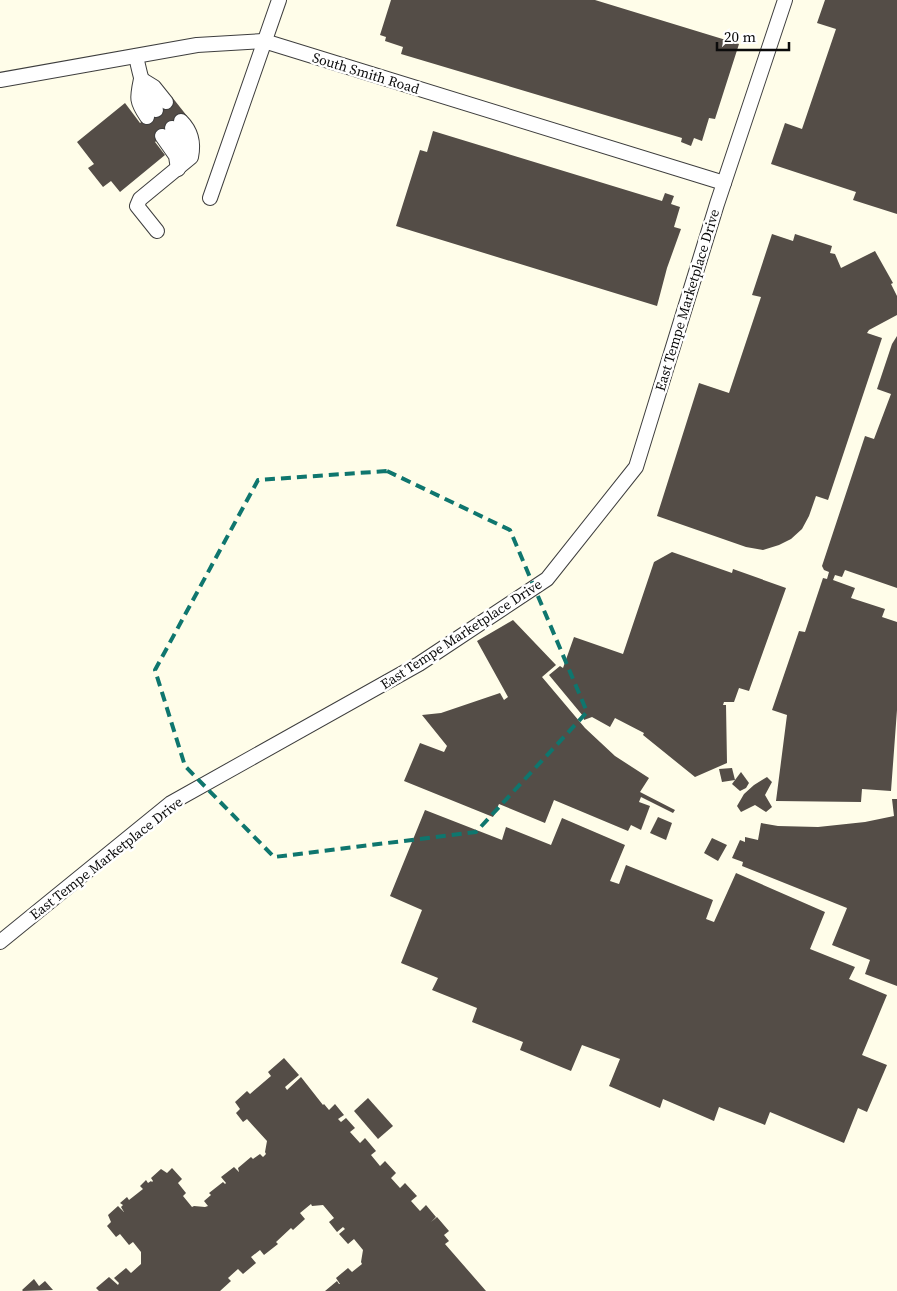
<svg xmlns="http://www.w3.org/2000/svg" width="897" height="1291" viewBox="0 0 897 1291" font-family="'Source Serif 4',serif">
<rect width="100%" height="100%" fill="#fffde9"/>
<!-- building -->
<g fill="#544d47">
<polygon points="391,0 595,0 739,44 715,119 709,118 702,141 694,138 691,146 681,142 682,138 401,54 403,47 385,41 386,37 380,35"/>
<polygon points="825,0 897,0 897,214 853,200 856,192 771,164 785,123 802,129 836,29 817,23"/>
<polygon points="172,97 187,116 155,142 165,155 120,192 111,181 103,187 88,168 94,164 77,142 125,103 140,123"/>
<polygon points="433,131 662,201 665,193 674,196 671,204 680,207 674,227 681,229 667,268 657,306 396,226 420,150 427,152"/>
<polygon points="772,234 793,241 795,234 832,246 830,253 835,254 841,268 875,251 893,283 891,284 897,296 897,315 869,330 867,333 882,338 828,500 816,496 809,516 802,529 791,539 779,545 763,550 746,547 657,516 699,383 729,393 761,297 752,295"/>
<polygon points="897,336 897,588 845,570 842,577 835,575 833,580 855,588 851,598 885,609 882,617 897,622 897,710 891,791 862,789 861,802 776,801 787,715 772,710 799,631 805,632 823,578 827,579 829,572 824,570 822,566 865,436 874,439 891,394 877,389 892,344"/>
<polygon points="672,552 732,573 733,569 786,588 749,691 739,688 734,702 724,702 723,705 726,705 727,763 695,777 643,735 644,733 615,718 610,727 592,717 584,720 583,716 549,675 560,666 563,668 574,637 623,654 654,562"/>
<polygon points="513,620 556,665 542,677 585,728 615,756 649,778 640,792 675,810 673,813 641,797 639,802 650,806 641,830 631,825 628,831 554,800 545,823 499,804 493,817 404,781 420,743 444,752 447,746 422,715 441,713 500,693 504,700 508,697 477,641"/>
<polygon points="732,768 735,780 722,782 719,769"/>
<polygon points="741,772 749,783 746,788 740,791 732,784"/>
<polygon points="767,777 772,782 765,795 772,807 766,812 755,805 741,812 737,806 744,794 754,785"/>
<polygon points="892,799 897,799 897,986 865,974 870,960 832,945 847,908 742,866 743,862 732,858 740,840 745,842 745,837 758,840 761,823 778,826 818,827 865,822 894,816"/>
<polygon points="425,810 502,840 506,827 551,845 562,818 625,845 610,881 619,884 626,865 713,900 706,919 714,922 736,873 825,912 810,949 855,967 849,979 887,995 862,1055 887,1065 867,1112 858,1108 844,1143 770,1112 765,1125 719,1107 714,1121 663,1099 660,1108 609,1086 620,1059 582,1045 571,1071 520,1050 523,1042 472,1022 477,1008 432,990 438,978 401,963 422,910 390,896"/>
<polygon points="658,817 672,823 666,840 650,833"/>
<polygon points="712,838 727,845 718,861 704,853"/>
<polygon points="284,1058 299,1075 285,1087 287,1090 301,1077 323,1105 324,1104 329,1110 335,1104 344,1115 338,1119 341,1122 346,1118 355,1128 350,1132 360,1143 365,1138 376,1151 371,1155 380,1166 385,1161 396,1173 391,1178 400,1188 405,1183 417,1196 411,1201 420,1211 426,1205 436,1217 431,1222 437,1217 449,1231 444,1235 449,1241 445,1244 486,1291 325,1291 337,1281 339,1284 340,1284 336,1278 348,1268 352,1272 362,1264 361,1262 363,1250 354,1239 348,1244 339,1234 345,1229 343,1227 337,1232 329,1222 334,1218 323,1205 312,1206 311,1204 300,1213 305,1219 293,1230 291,1228 276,1242 278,1244 264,1255 260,1250 251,1257 256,1263 243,1274 238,1269 228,1278 231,1281 220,1291 99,1291 96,1288 109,1277 118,1285 119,1283 114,1278 126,1268 131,1273 141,1264 141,1252 133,1242 129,1245 120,1234 116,1237 107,1226 111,1222 108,1215 118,1206 124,1212 121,1207 123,1205 120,1203 127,1197 129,1200 143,1189 140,1186 146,1180 148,1183 151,1181 152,1182 153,1181 151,1178 161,1169 167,1173 172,1168 182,1179 178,1183 186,1193 183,1196 192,1207 194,1206 205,1207 208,1206 204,1201 211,1195 209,1193 223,1182 225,1184 226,1183 221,1177 234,1167 239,1172 238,1168 251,1157 253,1159 260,1154 263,1157 266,1154 265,1152 267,1141 247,1119 243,1122 236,1113 240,1109 235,1102 247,1091 250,1094 271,1076 268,1072"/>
<polygon points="368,1098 393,1126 378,1139 354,1111"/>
<polygon points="34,1279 39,1286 45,1281 53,1290 23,1291 22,1290"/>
</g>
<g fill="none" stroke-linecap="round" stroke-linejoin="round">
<defs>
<g id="lane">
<path d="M136,56C140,75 144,94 156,110"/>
<polyline points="0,80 197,45 264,41 724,183"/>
<path d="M147,117C136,101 137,98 141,79L154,87L166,102"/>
<polyline points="172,128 183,143 185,160"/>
<polyline points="162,136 176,156 178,169"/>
<polyline points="210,198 279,0"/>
<path d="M157,231L137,206L140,199L191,157C194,143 191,131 181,121"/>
<polyline points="0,942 171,803 419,664 547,579 636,467 717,204 785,0"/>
</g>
</defs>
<!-- lane casing -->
<use href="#lane" stroke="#3e3e3e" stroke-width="16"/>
<!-- lane -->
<use href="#lane" stroke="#fff" stroke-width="14"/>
</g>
<!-- marked area -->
<path fill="none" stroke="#0f766e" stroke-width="4" stroke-dasharray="10 6" stroke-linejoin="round" d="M387,471L510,530L587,712L476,832L274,857L185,766L155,670L258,480Z"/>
<g text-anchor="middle" stroke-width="5" stroke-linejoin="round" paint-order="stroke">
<!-- street labels -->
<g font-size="14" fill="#0b0b0b" stroke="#fff">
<text transform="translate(366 73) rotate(17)" y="5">South Smith Road</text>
<text transform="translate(687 300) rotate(-73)" y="5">East Tempe Marketplace Drive</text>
<text transform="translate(461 634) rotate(-33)" y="5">East Tempe Marketplace Drive</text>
<text transform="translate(106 858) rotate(-38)" y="5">East Tempe Marketplace Drive</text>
</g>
</g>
<!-- scale -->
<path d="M717 42v8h72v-8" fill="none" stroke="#0b0b0b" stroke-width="2.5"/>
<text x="724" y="42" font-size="15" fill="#0b0b0b" stroke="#ffffff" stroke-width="4" paint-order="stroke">20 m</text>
</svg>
